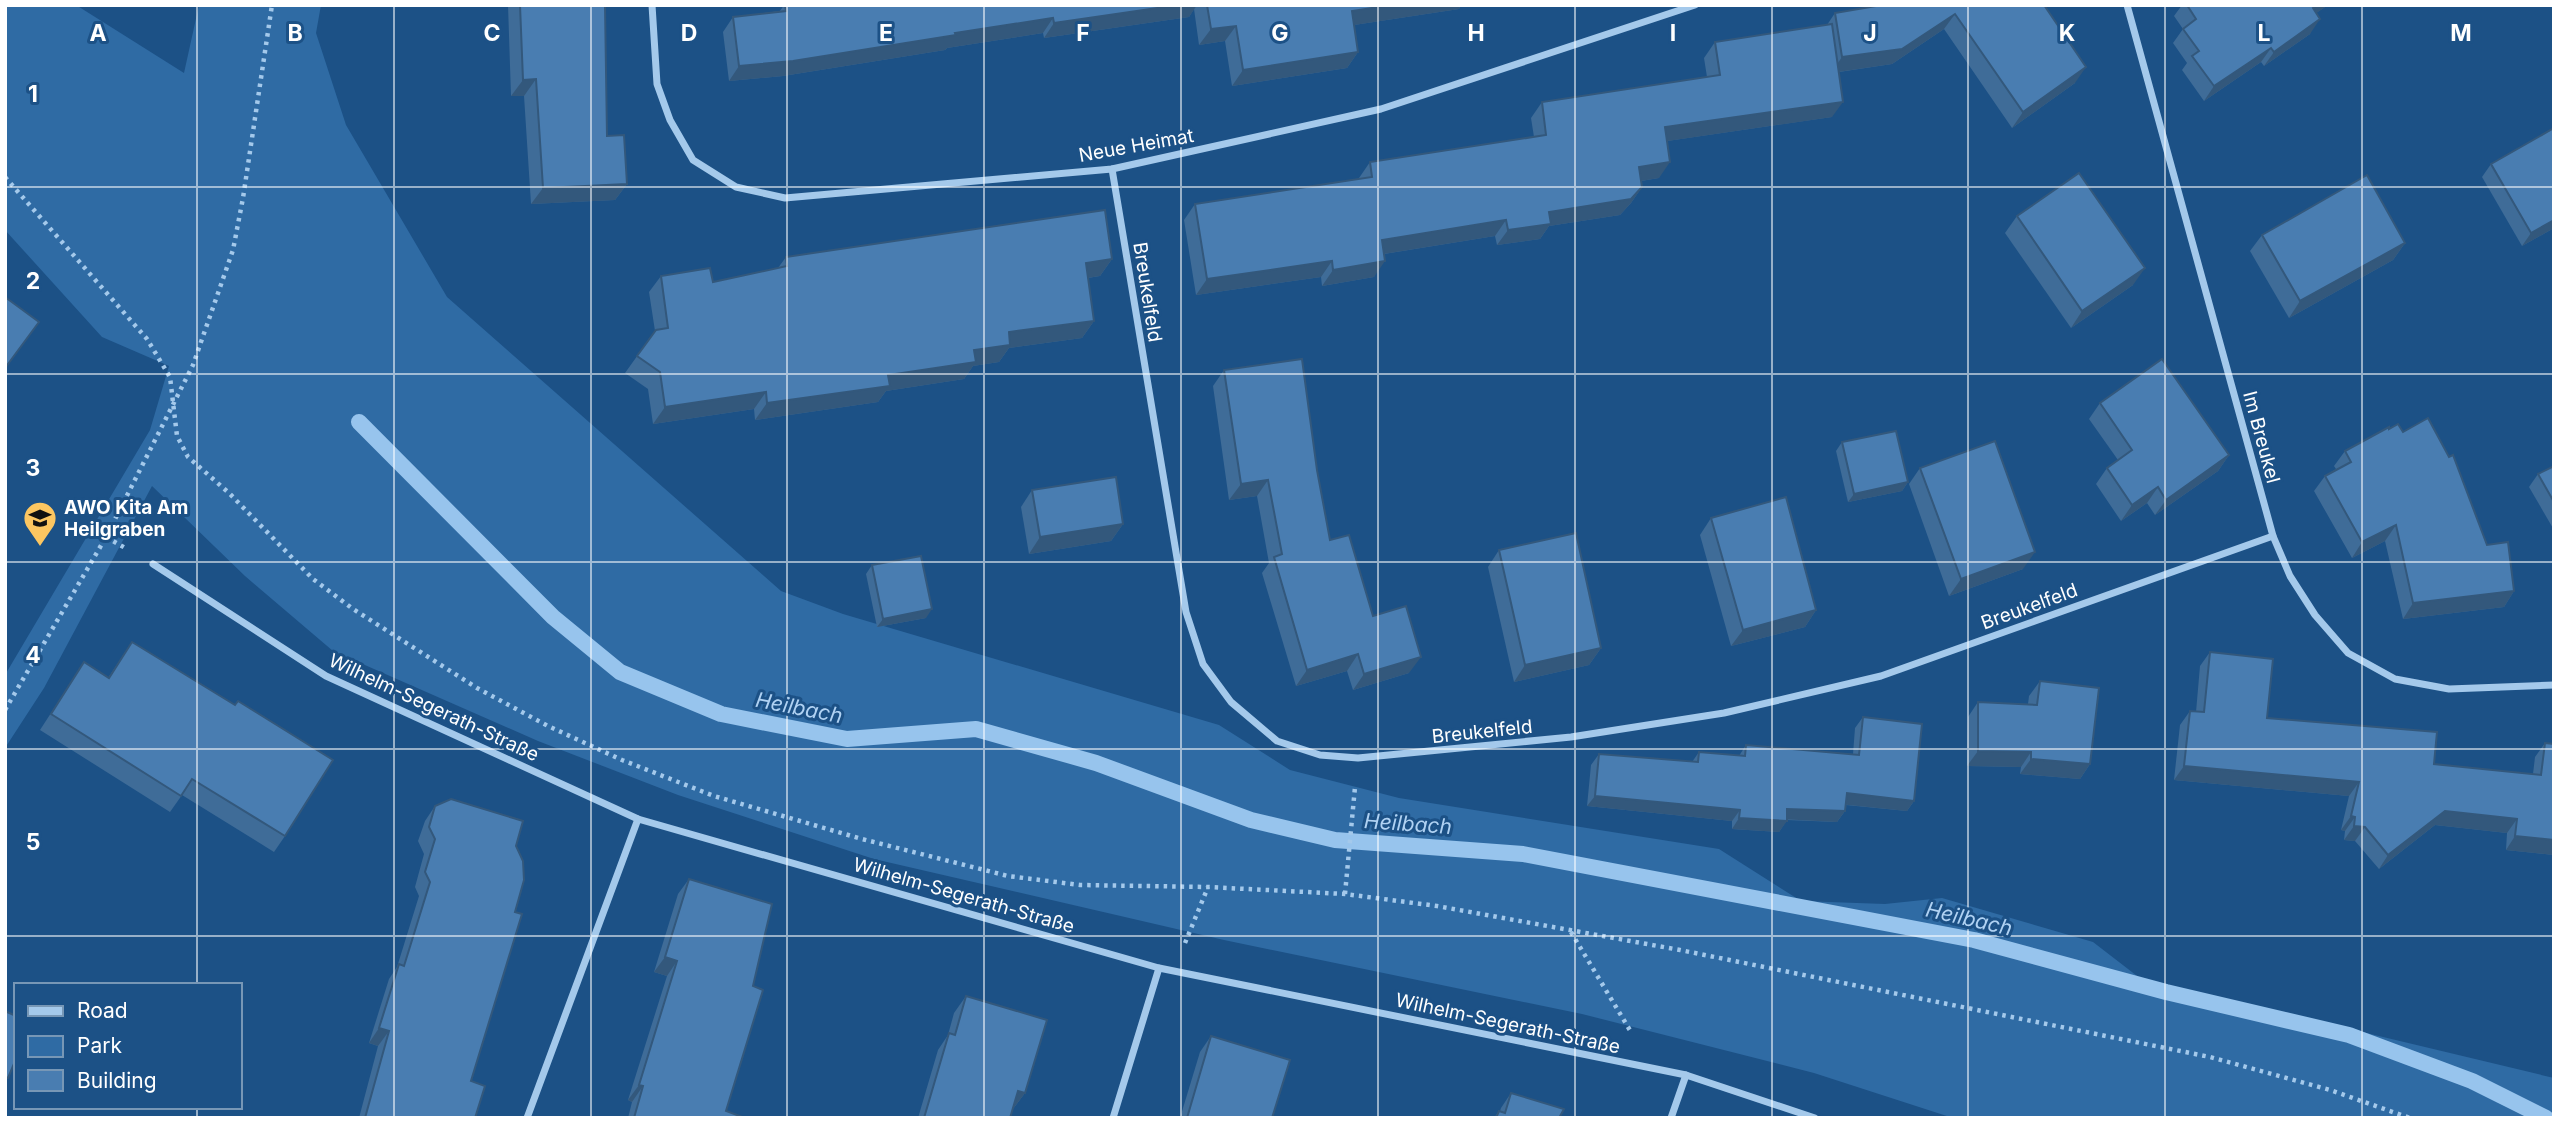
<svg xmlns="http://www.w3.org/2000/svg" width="2559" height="1123" viewBox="0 0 2559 1123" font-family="Inter,sans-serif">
<rect width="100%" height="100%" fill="#1c5186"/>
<!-- green -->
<polygon fill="#2f6ba4" points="5,5 76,5 184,73 199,5 321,5 316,33 346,125 447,297 781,591 843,614 1219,725 1290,770 1399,798 1719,849 1801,901 1885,904 1942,898 2093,942 2141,979 2554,1078 2554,1118 1953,1118 1814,1073 1582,1014 1224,940 874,859 678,795 538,741 333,651 245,576 152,486 44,688 5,748 5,675 150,430 169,366 102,337 5,230"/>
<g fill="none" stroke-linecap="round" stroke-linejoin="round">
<!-- stream -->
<polyline stroke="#97c4ed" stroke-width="16" points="359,422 553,617 620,672 721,714 847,739 976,729 1096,763 1251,820 1335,840 1523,854 1974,940 2166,992 2349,1035 2472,1081 2546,1118"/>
<!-- path -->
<g stroke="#a4c9eb" stroke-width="4.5" stroke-dasharray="3.5 5" stroke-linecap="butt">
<polyline points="5,177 147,339 170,377 177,436 188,457 229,493 313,579 353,609 477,688 548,726 622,760 714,796 862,839 1008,876 1080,885 1208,887 1345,894 1437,906 1680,950 2210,1057 2330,1090 2410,1118"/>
<polyline points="106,537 127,549"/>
<polyline points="5,710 106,537 193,365 233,250 243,198 272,5"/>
<polyline points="1345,894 1355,787"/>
<polyline points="1571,932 1631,1032"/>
<polyline points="1185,943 1208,887"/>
</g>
<!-- street -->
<g stroke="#a4c9eb" stroke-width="7">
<polyline points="652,5 657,84 670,120 693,160 736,187 785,198 1112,169 1381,109 1695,5"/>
<polyline points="2127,5 2273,536 2290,576 2315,615 2348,653 2395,679 2449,689 2554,685"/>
<polyline points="1112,169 1186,612 1203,664 1231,702 1277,741 1320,755 1358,758 1571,737 1724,713 1881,676 2273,536"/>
<polyline points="153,564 326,676 638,819 1159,968 1686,1075 1815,1118"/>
<polyline points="527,1118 638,819"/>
<polyline points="1113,1118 1159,968"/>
<polyline points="1671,1118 1686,1075"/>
</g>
</g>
<!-- wall -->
<g fill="#3f6c98">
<polygon points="508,5 605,5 607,136 627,184 615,200 531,204 524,96 511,96"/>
<polygon points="784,5 1461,5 1459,9 1354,25 1358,52 1347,68 1232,86 1225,41 1199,45 1194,9 1189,17 1044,38 1043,33 947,48 945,50 783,76 729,81 723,32 733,17 780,11"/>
<polygon points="2044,5 2075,83 2012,128 1944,29 1892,64 1839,72 1832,117 1667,141 1659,178 1641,181 1642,187 1631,203 1620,215 1549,226 1540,239 1497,245 1495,236 1384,254 1374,277 1322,286 1321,277 1196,295 1184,220 1195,204 1359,179 1359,178 1370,162 1534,137 1531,118 1542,102 1707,77 1704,58 1715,42 1827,25 1835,13"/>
<polygon points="2182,5 2328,5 2316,13 2310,34 2264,66 2261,62 2204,101 2182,70 2187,63 2173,43 2183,29 2174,16"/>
<polygon points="2554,128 2554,228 2522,246 2482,177 2491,164"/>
<polygon points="2017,216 2133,285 2071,328 2005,233"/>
<polygon points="2262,235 2405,243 2393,260 2289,318 2250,251"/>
<polygon points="786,257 1112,259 1100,276 1088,278 1094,321 1082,338 1009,348 999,362 973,366 964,379 886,391 878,402 755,420 754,409 653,424 648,389 625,373 655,331 649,292 661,276 713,282 778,268"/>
<polygon points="1224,370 1317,470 1330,540 1373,616 1409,673 1353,690 1347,671 1296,686 1262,573 1269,563 1257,496 1229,500 1213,386"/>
<polygon points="2100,403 2229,455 2218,471 2155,515 2147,503 2121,521 2096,484 2107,468 2118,460 2089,419"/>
<polygon points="2389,429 2403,432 2487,545 2514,591 2504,607 2403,619 2385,541 2352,558 2314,491 2325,476 2336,469 2334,466 2345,451"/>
<polygon points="1842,442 1908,482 1902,491 1848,502 1836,451"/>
<polygon points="2554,466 2554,530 2529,487 2538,474"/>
<polygon points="1920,468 2023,569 1949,596 1909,484"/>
<polygon points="1032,490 1123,524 1111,541 1029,554 1021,507"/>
<polygon points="1711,518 1816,610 1805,627 1731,646 1700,535"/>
<polygon points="1499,550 1601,648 1589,665 1514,682 1488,567"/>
<polygon points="872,565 926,618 877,627 866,574"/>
<polygon points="132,642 285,836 274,852 182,795 170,812 40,730 84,662 108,678"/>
<polygon points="2210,652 2267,718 2434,764 2533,774 2535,757 2545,743 2554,855 2506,850 2507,833 2435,825 2379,869 2355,841 2344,840 2345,831 2341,830 2349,796 2174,780 2180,725 2190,711 2196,712 2200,666"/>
<polygon points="2040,681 2090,764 2080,779 2020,774 2021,767 1967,766 1968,717 1978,702 2028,704 2029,696"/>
<polygon points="1863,717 1914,801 1907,811 1846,805 1845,811 1837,822 1787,820 1779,832 1732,829 1732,821 1587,806 1591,765 1599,754 1692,762 1699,752 1739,756 1746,745 1853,754 1855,728"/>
<polygon points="435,806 516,846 515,912 471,1081 475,1118 359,1118 378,1046 369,1043 389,979 397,967 419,896 415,887 424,854 418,841 425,821"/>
<polygon points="689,879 753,986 726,1111 745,1118 628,1118 632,1102 628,1100 667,976 654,972 678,894"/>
<polygon points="966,996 1025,1093 1013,1109 1010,1118 918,1118 938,1050 948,1035 954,1013"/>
<polygon points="1211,1036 1272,1118 1180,1118 1200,1052"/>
<polygon points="1511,1093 1559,1118 1494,1118 1499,1111 1500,1111 1501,1108"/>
</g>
<!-- shaded-wall -->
<g fill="#33587c">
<polygon points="1178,5 1197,5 1189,17 1044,38 1054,23"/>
<polygon points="1391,5 1461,5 1459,9 1341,27 1352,11"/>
<polygon points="2317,5 2328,5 2302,23 2313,8"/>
<polygon points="1955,14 1944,29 1892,64 1831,73 1842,57"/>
<polygon points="1053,18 1043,33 947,48 945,50 783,76 729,81 739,66"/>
<polygon points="2320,19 2310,34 2264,66 2274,52"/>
<polygon points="1236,26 1225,41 1199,45 1211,29"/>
<polygon points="2271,48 2261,62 2204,101 2214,86"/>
<polygon points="1358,52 1347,68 1232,86 1243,70"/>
<polygon points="2086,67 2075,83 2012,128 2023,112"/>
<polygon points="536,79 524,96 511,96 523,80"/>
<polygon points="1843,102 1832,117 1654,143 1665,127"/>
<polygon points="1670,162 1659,178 1628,183 1639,167"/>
<polygon points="627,184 615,200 531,204 543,188"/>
<polygon points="1642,187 1631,203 1620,215 1549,226 1540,239 1497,245 1508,230 1549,212"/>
<polygon points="1506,220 1495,236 1371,256 1382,240"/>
<polygon points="2554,220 2554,228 2522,246 2531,233"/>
<polygon points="2405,243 2393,260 2289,318 2300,301"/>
<polygon points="1112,259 1100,276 1074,280 1086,263"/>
<polygon points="1332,261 1321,277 1196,295 1207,279"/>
<polygon points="1385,261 1374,277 1322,286 1333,270"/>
<polygon points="2145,268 2133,285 2071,328 2082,311"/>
<polygon points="1094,321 1082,338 1009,348 999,362 973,366 964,379 886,391 878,402 755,420 767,403 888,375 974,350 1009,332"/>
<polygon points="766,392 754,409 653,424 665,407"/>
<polygon points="2229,455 2218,471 2155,515 2166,500"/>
<polygon points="1268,480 1257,496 1229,500 1241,484"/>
<polygon points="1908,482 1902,491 1848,502 1854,494"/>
<polygon points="2158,487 2147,503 2121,521 2132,505"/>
<polygon points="1123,524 1111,541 1029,554 1040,537"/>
<polygon points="2396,525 2385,541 2352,558 2362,542"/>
<polygon points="2035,552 2023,569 1949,596 1961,579"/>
<polygon points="2514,591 2504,607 2403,619 2413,603"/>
<polygon points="932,609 926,618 877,627 883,619"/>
<polygon points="1816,610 1805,627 1731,646 1743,630"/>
<polygon points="1601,648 1589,665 1514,682 1525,665"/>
<polygon points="1358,654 1347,671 1296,686 1307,670"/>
<polygon points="1421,657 1409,673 1353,690 1364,674"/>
<polygon points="1978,751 2031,752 2021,767 1967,766"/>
<polygon points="2031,759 2090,764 2080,779 2020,774"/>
<polygon points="2184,766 2359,782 2349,796 2174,780"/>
<polygon points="1847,793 1914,801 1907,811 1839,804"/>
<polygon points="1595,796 1740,810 1732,821 1587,806"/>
<polygon points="1787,809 1845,811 1837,822 1780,819"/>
<polygon points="2445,811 2517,819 2507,833 2435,825 2379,869 2388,855"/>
<polygon points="2351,816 2355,817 2345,831 2341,830"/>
<polygon points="1739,818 1787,821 1779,832 1732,829"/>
<polygon points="2354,826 2365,827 2355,841 2344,840"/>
<polygon points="2515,836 2554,840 2554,855 2506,850"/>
<polygon points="665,957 677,961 667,976 654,972"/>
<polygon points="379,1028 389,1031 378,1046 369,1043"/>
<polygon points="639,1085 643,1086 632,1102 628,1100"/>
<polygon points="1018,1091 1025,1093 1013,1109"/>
</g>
<!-- building -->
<g fill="#497db1" stroke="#33587c" stroke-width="2">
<polygon points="520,5 605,5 607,136 624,135 627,184 543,188 536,79 523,80"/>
<polygon points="785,5 1178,5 1054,23 1053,18 955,33 956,35 793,61 739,66 733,17 786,11"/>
<polygon points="1207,5 1391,5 1352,11 1358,52 1243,70 1236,26 1211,29"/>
<polygon points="1882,5 2044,5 2086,67 2023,112 1955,14 1902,49 1842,57 1835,13"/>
<polygon points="2187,5 2317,5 2313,8 2320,19 2274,52 2271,48 2214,86 2192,56 2199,51 2183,29 2196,19"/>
<polygon points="1832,24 1843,102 1665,127 1670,162 1639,167 1642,187 1631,199 1549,212 1551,224 1508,230 1506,220 1382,240 1385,261 1333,270 1332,261 1207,279 1195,204 1372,177 1370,162 1546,135 1542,102 1720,75 1715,42"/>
<polygon points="2554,128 2554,220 2531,233 2491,164"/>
<polygon points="2079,173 2145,268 2082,311 2017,216"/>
<polygon points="2367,175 2405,243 2300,301 2262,235"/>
<polygon points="1105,210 1112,259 1086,263 1094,321 1009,332 1010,345 974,350 976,362 888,375 890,386 767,403 766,392 665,407 660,372 637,356 656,330 668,328 661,276 710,268 713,282 787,266 786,257"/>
<polygon points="5,297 39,322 5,368"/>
<polygon points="1302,359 1317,470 1330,540 1349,535 1373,616 1406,606 1421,657 1364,674 1358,654 1307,670 1274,557 1282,554 1268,480 1241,484 1224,370"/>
<polygon points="2162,359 2229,455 2166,500 2158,487 2132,505 2107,468 2132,450 2100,403"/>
<polygon points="2428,418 2449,457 2453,455 2487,545 2508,542 2514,591 2413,603 2396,525 2362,542 2325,476 2351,462 2345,451 2389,427 2389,429 2398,424 2403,432"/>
<polygon points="1896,431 1908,482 1854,494 1842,442"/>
<polygon points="1995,441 2035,552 1961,579 1920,468"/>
<polygon points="2554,466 2554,502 2538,474"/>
<polygon points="1116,477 1123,524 1040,537 1032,490"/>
<polygon points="1786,497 1816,610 1743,630 1711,518"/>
<polygon points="1576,533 1601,648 1525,665 1499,550"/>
<polygon points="921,556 932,609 883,619 872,565"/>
<polygon points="132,642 235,705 238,701 333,760 285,836 192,779 181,796 51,714 84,662 109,678"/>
<polygon points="2210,652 2273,659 2267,718 2437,732 2434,764 2541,775 2545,743 2554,744 2554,840 2515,836 2517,819 2445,811 2388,855 2365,827 2354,826 2355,817 2351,816 2359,782 2184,766 2190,711 2204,712"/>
<polygon points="2040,681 2099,688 2090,764 2031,759 2031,752 1978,751 1978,702 2037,705"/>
<polygon points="1863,717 1922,724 1914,801 1847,793 1845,811 1787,809 1787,821 1739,818 1740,810 1595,796 1599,754 1698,762 1699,752 1745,756 1746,745 1859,755"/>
<polygon points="451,799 523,821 516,846 523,861 524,880 515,912 522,914 471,1081 485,1086 475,1118 365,1118 389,1031 379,1028 399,964 404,966 430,882 425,872 435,839 429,827 435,806"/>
<polygon points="689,879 772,904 753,986 763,990 726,1111 745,1118 634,1118 643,1086 639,1085 677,961 665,957"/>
<polygon points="966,996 1047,1020 1025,1093 1018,1091 1010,1118 924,1118 949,1033 955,1035"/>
<polygon points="5,1011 16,1016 16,1059 8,1078 5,1077"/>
<polygon points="1211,1036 1290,1060 1272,1118 1187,1118"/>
<polygon points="1511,1093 1564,1109 1559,1118 1496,1118 1499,1111 1505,1113"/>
</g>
<!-- grid -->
<path fill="none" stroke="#fff" stroke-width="2" stroke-opacity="0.55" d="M197,5V985M394,5V1118M591,5V1118M787,5V1118M984,5V1118M1181,5V1118M1378,5V1118M1575,5V1118M1772,5V1118M1968,5V1118M2165,5V1118M2362,5V1118M5,187H2554M5,374H2554M5,562H2554M5,749H2554M5,936H2554M197,1107V1118"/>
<!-- icons -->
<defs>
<symbol id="school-pin" viewBox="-11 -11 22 30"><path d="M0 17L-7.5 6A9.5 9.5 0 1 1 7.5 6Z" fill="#fcc661" stroke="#1c5186"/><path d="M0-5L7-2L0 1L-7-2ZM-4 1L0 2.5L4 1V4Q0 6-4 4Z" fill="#111"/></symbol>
</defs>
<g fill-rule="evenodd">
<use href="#school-pin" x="21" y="499" width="38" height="52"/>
</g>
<g text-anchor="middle" stroke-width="6" stroke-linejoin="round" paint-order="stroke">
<!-- street labels -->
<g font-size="19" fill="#fff" stroke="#1c5186">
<text transform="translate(1136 145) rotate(-10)" y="7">Neue Heimat</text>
<text transform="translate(1148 292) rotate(81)" y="7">Breukelfeld</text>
<text transform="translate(2262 437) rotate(75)" y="7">Im Breukel</text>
<text transform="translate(2029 606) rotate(-20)" y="7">Breukelfeld</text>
<text transform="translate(434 707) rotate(25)" y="7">Wilhelm-Segerath-Straße</text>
<text transform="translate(1482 731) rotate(-6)" y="7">Breukelfeld</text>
<text transform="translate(964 895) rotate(16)" y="7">Wilhelm-Segerath-Straße</text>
<text transform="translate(1508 1023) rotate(12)" y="7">Wilhelm-Segerath-Straße</text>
</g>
<!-- poi labels -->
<g font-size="19" font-weight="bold" fill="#fff" stroke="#1c5186" text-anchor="start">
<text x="64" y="514">AWO Kita Am<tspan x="64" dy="22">Heilgraben</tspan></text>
</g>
<!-- water labels -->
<g font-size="21" font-style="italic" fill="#b0d2f3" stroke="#1c5186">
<text transform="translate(799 708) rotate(11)" y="7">Heilbach</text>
<text transform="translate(1408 824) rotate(4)" y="7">Heilbach</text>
<text transform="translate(1969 919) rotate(13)" y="7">Heilbach</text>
</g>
</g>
<g font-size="23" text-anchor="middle" font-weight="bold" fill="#fff" stroke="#1c5186" stroke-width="6" stroke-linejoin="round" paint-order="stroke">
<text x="98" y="41">A</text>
<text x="295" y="41">B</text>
<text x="492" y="41">C</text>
<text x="689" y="41">D</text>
<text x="886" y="41">E</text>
<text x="1083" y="41">F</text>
<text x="1280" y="41">G</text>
<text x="1476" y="41">H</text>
<text x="1673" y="41">I</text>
<text x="1870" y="41">J</text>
<text x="2067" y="41">K</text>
<text x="2264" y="41">L</text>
<text x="2461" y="41">M</text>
<text x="33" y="102">1</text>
<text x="33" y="289">2</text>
<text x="33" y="476">3</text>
<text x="33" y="663">4</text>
<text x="33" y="850">5</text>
</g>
<!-- border -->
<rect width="2559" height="1123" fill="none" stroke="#ffffff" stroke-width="14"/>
<!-- legend -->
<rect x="14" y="983" width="228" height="126" fill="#1c5186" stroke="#7797b6" stroke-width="2"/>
<rect x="28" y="1006" width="35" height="10" fill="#a4c9eb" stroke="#7797b6" stroke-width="2"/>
<text x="77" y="1018" font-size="21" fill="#ffffff">Road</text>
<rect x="28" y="1036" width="35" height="21" fill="#2f6ba4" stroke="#7797b6" stroke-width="2"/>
<text x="77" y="1053" font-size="21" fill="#ffffff">Park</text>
<rect x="28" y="1070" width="35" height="21" fill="#497db1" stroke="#7797b6" stroke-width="2"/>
<text x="77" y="1088" font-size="21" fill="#ffffff">Building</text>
</svg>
